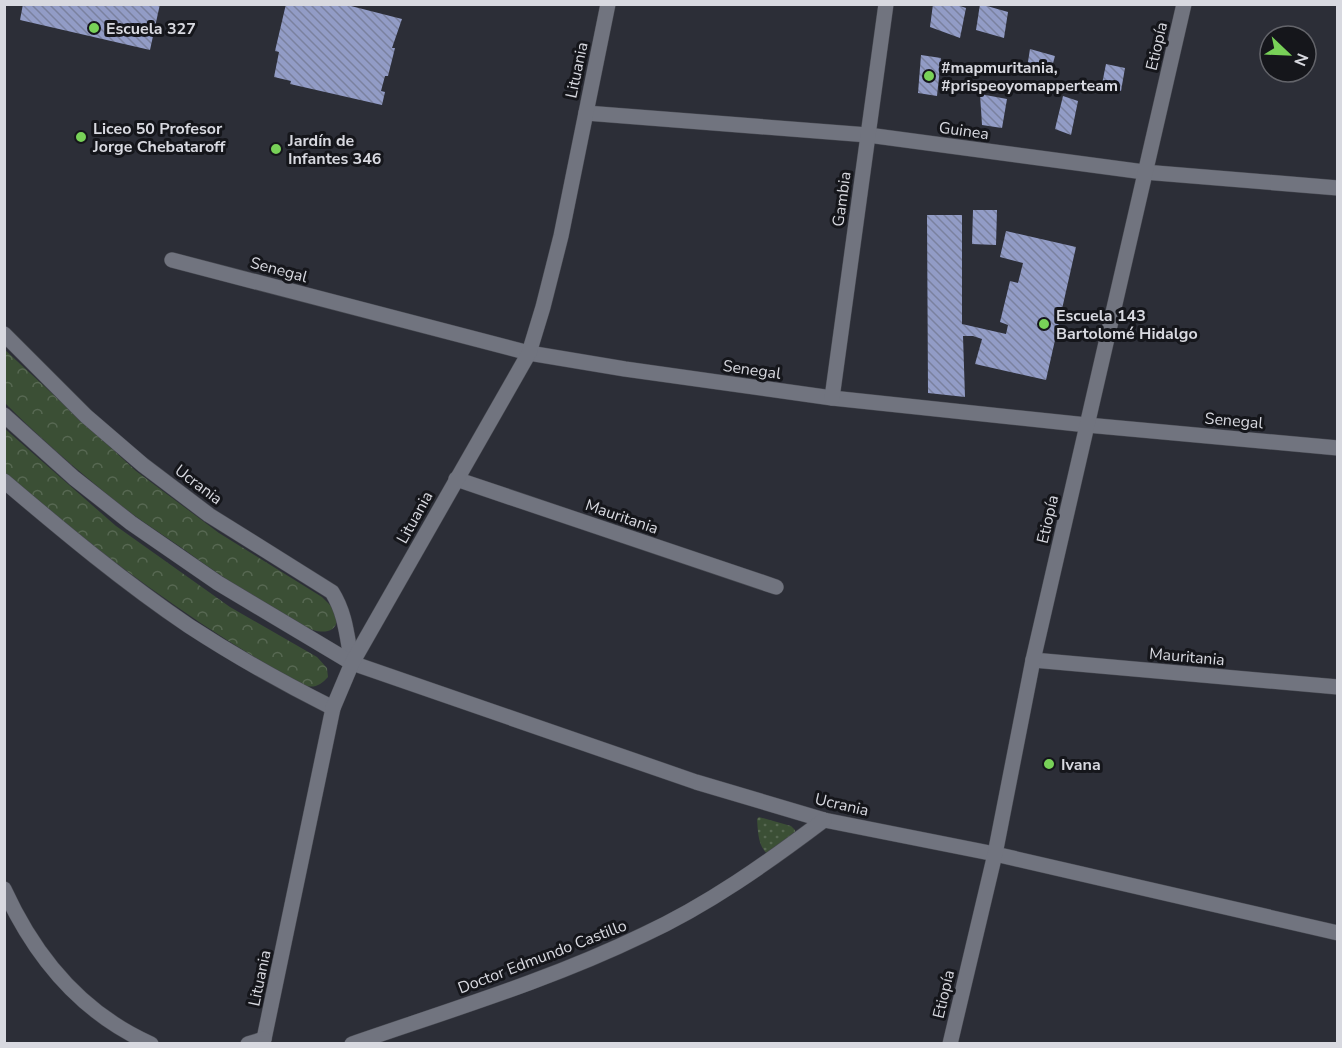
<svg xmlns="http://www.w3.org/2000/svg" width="1342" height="1048" viewBox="0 0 1342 1048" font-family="'Nunito Sans',sans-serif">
<defs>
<pattern id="grass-dots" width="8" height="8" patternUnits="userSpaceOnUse" patternTransform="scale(1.5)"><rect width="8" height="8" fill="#3b4f35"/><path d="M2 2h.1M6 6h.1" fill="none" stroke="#576852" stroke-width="1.8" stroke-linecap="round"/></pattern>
<pattern id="park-crowns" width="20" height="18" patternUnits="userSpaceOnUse" patternTransform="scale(1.5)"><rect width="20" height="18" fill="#3b4f35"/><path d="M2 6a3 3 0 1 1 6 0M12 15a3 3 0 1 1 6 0" fill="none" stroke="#576852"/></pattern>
<pattern id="building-back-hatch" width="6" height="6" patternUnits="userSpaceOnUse" patternTransform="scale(1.5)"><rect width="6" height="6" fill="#929cc6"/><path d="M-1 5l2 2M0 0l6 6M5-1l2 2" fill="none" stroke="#7a819f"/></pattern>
</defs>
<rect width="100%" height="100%" fill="#2c2e37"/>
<!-- grass -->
<path fill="url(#grass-dots)" d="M759,817L791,826L795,830V834L769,855C758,848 758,832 757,819Z"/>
<!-- park -->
<g fill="url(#park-crowns)">
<path d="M4,349L136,471L219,533L322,597C327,602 334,608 336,615C340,631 325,634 313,630C274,614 235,585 200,561C172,540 141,522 114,500C76,469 39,437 5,403Z"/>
<path d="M4,428L116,526L230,607L317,657L327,668L328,677C321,685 314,689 303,685C195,626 99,553 5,474Z"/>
</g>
<!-- building -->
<g fill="url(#building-back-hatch)">
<polygon points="23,4 160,4 150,50 20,20"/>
<polygon points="286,4 343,4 402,19 392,48 395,48 388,76 385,76 381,91 385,92 382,105 290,84 291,81 274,77 279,52 275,51"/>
<polygon points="933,4 954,4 966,8 960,38 930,27"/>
<polygon points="980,4 1008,12 1004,38 976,30"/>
<polygon points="1030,49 1055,56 1050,74 1027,68"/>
<polygon points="921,55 941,58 937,96 918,93"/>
<polygon points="1106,64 1125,68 1121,91 1102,84"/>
<polygon points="980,94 1007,99 1002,128 982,125"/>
<polygon points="1063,96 1078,101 1071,135 1055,129"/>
<polygon points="973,210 997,210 996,245 972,244"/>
<polygon points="927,215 962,215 962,324 1006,334 1008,325 1000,322 1010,281 1018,283 1023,263 1000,257 1006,231 1076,247 1046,380 975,364 982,339 973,336 963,336 965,397 928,393"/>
</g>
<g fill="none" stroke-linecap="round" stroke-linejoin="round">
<defs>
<g id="minor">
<polyline points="586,113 868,135 1144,172 1338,188"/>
<polyline points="172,260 529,353 625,369 832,398 1087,425 1338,448"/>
<path d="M4,334L86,416L143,465L209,515L332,592C346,614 347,638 352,663"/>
<polyline points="832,398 886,4"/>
<polyline points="4,415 74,478 131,523 218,583 352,663 696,782 824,820 995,854 1338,933"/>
<polyline points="456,479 776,587"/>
<path d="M4,481C64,532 124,582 189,626C235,656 283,683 333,708"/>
<polyline points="1033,660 1338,687"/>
<path d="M4,889C35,957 81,1013 151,1044"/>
<polyline points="264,1039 333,708 352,663 529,353 543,307 561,236 608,4"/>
<polyline points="248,1044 264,1039"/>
<path d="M352,1044C450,1010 550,980 643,935C708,905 767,863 824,820"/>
<polyline points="950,1044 995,854 1033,660 1184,4"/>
</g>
</defs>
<!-- minor casing -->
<use href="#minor" stroke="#474951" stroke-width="16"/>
<!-- minor -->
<use href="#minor" stroke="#71747f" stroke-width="15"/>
</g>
<!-- markers -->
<g fill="#78d158" stroke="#15161b" stroke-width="2">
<circle cx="94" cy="28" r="6"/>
<circle cx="929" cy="76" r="6"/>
<circle cx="81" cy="137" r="6"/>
<circle cx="276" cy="149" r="6"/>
<circle cx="1044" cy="324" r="6"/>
<circle cx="1049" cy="764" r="6"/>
</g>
<g text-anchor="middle" stroke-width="6" stroke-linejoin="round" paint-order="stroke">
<!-- poi labels -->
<g font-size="16" font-weight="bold" fill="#d8d9e0" stroke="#15161b" text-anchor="start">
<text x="106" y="34">Escuela 327</text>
<text x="941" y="73">#mapmuritania,<tspan x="941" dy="18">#prispeoyomapperteam</tspan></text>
<text x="93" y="134">Liceo 50 Profesor<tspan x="93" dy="18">Jorge Chebataroff</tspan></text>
<text x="288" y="146">Jardín de<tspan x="288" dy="18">Infantes 346</tspan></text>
<text x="1056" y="321">Escuela 143<tspan x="1056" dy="18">Bartolomé Hidalgo</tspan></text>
<text x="1061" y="770">Ivana</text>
</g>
<!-- street labels -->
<g font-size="16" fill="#d8d9e0" stroke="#15161b">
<text transform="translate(1156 46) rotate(-77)" y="6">Etiopía</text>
<text transform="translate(576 70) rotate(-78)" y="6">Lituania</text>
<text transform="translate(964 130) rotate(8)" y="6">Guinea</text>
<text transform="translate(841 199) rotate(-82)" y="6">Gambia</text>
<text transform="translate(279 269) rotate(15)" y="6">Senegal</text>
<text transform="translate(752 369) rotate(8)" y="6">Senegal</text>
<text transform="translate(1234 420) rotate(5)" y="6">Senegal</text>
<text transform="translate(199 484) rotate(37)" y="6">Ucrania</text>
<text transform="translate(622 516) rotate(19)" y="6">Mauritania</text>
<text transform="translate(414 517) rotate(-61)" y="6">Lituania</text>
<text transform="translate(1047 519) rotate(-77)" y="6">Etiopía</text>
<text transform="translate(1187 656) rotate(5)" y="6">Mauritania</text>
<text transform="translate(842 804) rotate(13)" y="6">Ucrania</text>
<text transform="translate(542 956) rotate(-21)" y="6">Doctor Edmundo Castillo</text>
<text transform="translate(259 978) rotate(-78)" y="6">Lituania</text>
<text transform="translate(943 994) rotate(-77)" y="6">Etiopía</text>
</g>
</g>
<!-- border -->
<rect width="1342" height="1048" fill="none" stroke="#d8d9e0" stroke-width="12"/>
<!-- north arrow -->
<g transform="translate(1288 54) rotate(113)"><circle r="28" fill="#15161b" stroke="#63646a" stroke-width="1.5"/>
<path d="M0-4.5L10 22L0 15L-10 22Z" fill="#78d158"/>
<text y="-9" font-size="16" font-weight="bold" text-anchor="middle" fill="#d8d9e0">N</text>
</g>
</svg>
